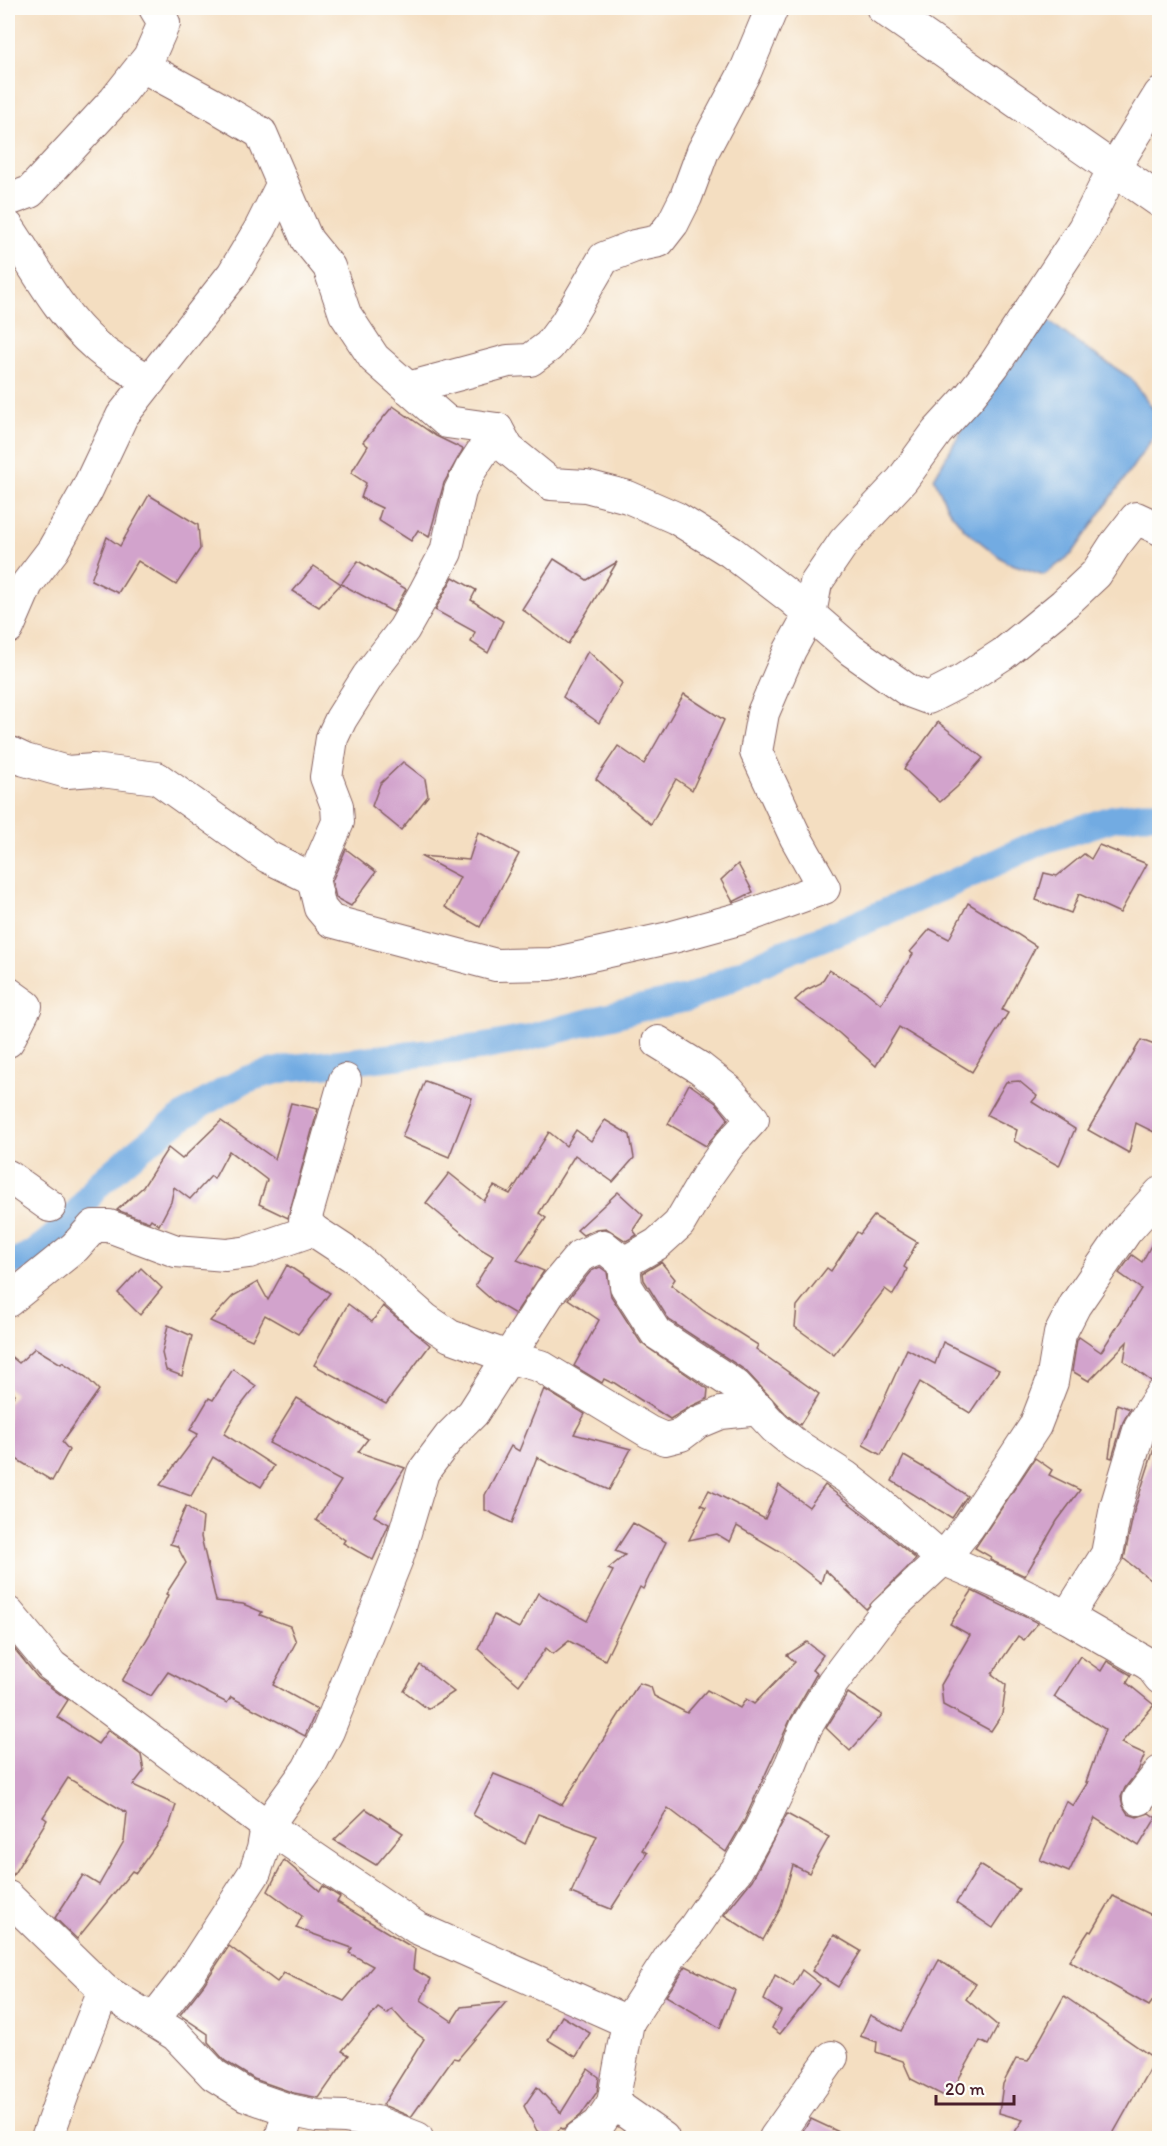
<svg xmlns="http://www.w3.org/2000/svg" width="1167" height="2146" viewBox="0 0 1167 2146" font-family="Itim,sans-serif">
<rect width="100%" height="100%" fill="#fdfcf7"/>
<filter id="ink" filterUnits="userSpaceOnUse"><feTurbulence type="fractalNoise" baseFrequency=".0167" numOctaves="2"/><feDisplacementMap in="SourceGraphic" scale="12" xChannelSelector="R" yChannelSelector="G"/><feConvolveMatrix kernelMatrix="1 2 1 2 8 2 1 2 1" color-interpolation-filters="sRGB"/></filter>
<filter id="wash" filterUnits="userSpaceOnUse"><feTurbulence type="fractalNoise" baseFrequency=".008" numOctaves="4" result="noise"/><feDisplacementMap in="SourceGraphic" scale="24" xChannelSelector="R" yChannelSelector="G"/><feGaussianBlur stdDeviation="1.35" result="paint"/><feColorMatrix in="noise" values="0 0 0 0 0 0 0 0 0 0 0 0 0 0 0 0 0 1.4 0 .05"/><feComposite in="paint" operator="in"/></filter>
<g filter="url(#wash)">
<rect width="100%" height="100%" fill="#f4dec1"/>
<!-- water -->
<polygon fill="#72abe2" stroke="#5e6586" stroke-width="1.5" points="1049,321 1080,345 1131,378 1159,417 1159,429 1072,554 1044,575 1006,562 965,530 948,509 934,478 971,414"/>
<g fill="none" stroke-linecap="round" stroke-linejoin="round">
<!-- canal -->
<path stroke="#72abe2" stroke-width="27" d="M8,1263C36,1257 62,1231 80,1209C87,1201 91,1191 99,1184C141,1146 190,1108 241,1082C255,1075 273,1072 289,1068L483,1047L524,1039L641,1008L689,998L779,955L858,924L950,884L1042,841L1114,818L1142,814H1160"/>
</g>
<g id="blocks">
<!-- building -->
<g fill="#d2a3cc">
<polygon points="393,406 436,436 463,449 444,483 429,537 418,530 411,541 378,520 382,508 361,498 366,483 351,473 368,446 363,442"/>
<polygon points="149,495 198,525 200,549 176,585 138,561 118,593 91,580 107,537 120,546"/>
<polygon points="554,559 587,580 617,562 568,644 522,609"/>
<polygon points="358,561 406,589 393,612 341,584"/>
<polygon points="314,566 341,584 319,607 293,591"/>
<polygon points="453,577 476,590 471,600 503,621 488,653 471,642 475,632 435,610"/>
<polygon points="588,651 622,683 599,723 563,697"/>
<polygon points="684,694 724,720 692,790 676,779 651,824 596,779 618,746 644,764"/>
<polygon points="938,722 983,758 957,787 940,802 904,769"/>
<polygon points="403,762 425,779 428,796 401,830 372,806 380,784"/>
<polygon points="478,832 519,854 480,927 445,907 460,877 420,856 469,860"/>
<polygon points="1099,845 1147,864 1120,913 1079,894 1071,913 1036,900 1044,873 1057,876 1084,854 1091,859"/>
<polygon points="346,849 376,872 351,906 336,898 332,881"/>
<polygon points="738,864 753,892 733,902 721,880"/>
<polygon points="968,903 1036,946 1002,1010 1008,1013 972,1072 899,1027 876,1066 839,1033 795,1000 806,990 821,983 829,970 864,990 881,1004 913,954 910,952 930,929 949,939"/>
<polygon points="1141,1040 1160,1047 1160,1135 1136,1123 1129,1153 1088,1130"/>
<polygon points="425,1081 472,1098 449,1157 402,1137"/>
<polygon points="1019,1081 1037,1096 1032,1102 1075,1129 1059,1166 1014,1141 1017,1130 987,1115 1006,1082"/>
<polygon points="689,1084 716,1103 727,1117 728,1119 706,1146 668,1124"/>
<polygon points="291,1103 318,1109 288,1218 259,1204 267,1180 229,1151 214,1179 211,1176 190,1199 174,1187 171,1202 159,1225 151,1219 149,1222 117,1210 143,1187 168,1148 182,1159 221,1121 275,1159"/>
<polygon points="605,1120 630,1135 634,1158 613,1182 575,1155 539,1213 546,1218 517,1260 544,1271 515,1314 493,1301 475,1285 493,1256 481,1249 426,1203 449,1173 484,1201 494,1186 510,1194 549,1132 566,1146 576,1130 591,1141"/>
<polygon points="618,1192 643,1215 633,1230 637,1235 626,1241 606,1228 596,1229 583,1235 577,1230"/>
<polygon points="874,1216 917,1242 904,1267 907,1269 903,1278 893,1295 885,1289 834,1355 795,1327 797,1306 827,1268 831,1271 857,1232 860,1234"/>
<polygon points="1160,1229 1160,1378 1151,1381 1124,1361 1127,1342 1089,1381 1072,1371 1077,1340 1079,1337 1101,1352 1141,1289 1119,1273 1132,1255 1142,1262"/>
<polygon points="661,1262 675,1279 671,1285 704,1311 758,1345 756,1349 819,1394 800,1425 787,1415 745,1370 669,1320 644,1280 643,1273"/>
<polygon points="287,1265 330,1293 298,1334 265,1315 252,1340 210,1321 233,1296 258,1282 268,1300"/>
<polygon points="600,1267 607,1272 611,1296 641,1343 708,1389 707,1399 690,1407 670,1419 613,1382 612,1383 604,1379 602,1383 574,1366 599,1320 568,1299 591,1271"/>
<polygon points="141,1268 162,1288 140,1315 118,1293"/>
<polygon points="348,1304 372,1322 383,1306 430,1345 386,1404 314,1365"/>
<polygon points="168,1325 192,1336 182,1376 166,1370 162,1353"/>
<polygon points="943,1342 999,1370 970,1413 920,1382 881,1455 863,1445 907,1349 935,1364"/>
<polygon points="35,1348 61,1364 62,1362 86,1377 99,1390 62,1442 69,1450 52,1481 8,1454 8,1404 15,1394 8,1387 8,1354 19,1363"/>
<polygon points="233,1369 256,1386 239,1408 224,1434 274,1466 261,1487 213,1457 191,1496 160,1485 198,1434 190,1430 209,1398 213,1400"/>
<polygon points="544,1389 585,1414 574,1434 631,1449 609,1490 549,1464 537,1457 512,1523 485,1510 485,1495 511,1446 519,1451"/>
<polygon points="297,1398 368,1439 358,1452 405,1468 374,1516 389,1524 373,1560 343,1543 345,1540 316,1520 341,1481 269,1443"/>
<polygon points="1117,1404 1130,1409 1123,1422 1112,1458 1109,1457"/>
<polygon points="1160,1430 1160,1587 1124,1559 1134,1511"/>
<polygon points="904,1456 941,1478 967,1496 952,1518 892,1481"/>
<polygon points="1035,1458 1052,1470 1049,1475 1080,1490 1057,1521 1025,1576 990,1560 991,1557 975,1548"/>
<polygon points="779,1485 809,1507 825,1485 867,1517 916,1559 866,1609 825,1570 821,1583 781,1552 737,1526 730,1542 717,1534 689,1540 706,1507 701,1505 709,1490 765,1519"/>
<polygon points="186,1506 203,1518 201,1537 216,1601 243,1604 262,1612 260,1615 290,1626 296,1642 273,1685 317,1709 305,1736 231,1697 227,1703 168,1672 151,1696 122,1681 150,1634 168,1595 166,1594 186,1563 177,1546 170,1544"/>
<polygon points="633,1523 666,1542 643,1589 640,1587 605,1660 569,1641 553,1654 546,1648 519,1685 478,1649 494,1615 519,1628 538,1593 587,1621 613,1571 608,1569 625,1555 615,1551"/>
<polygon points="972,1591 1038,1623 1024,1640 1018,1636 992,1674 1006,1685 1002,1714 991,1731 943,1705 941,1685 970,1635 950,1624"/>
<polygon points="8,1641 38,1678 68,1700 57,1717 98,1744 108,1730 141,1755 144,1771 133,1785 176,1805 169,1827 136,1873 132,1871 77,1939 55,1918 83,1875 99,1885 124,1841 127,1813 68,1778 43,1817 47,1820 10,1880 8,1880"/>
<polygon points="807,1642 823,1655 812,1670 817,1673 791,1718 744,1821 726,1852 668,1808 642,1850 647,1853 611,1909 571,1893 597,1836 538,1814 525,1844 473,1815 494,1774 538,1792 562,1805 639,1683 651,1687 654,1696 687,1713 707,1690 740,1708 746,1699 754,1704 795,1662 787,1655"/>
<polygon points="1080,1656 1101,1671 1107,1661 1131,1675 1127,1683 1154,1705 1121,1743 1145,1754 1138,1771 1125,1788 1121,1797 1123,1806 1128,1814 1137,1817 1149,1813 1156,1818 1139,1846 1095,1818 1069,1872 1040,1860 1066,1801 1073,1806 1088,1782 1086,1782 1105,1729 1054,1697"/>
<polygon points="420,1665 454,1692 428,1709 404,1691"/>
<polygon points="848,1693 882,1715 850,1751 826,1728"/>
<polygon points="366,1809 403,1833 376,1865 334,1840"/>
<polygon points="787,1814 829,1837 809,1873 793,1865 780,1909 763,1940 724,1915 752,1880"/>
<polygon points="284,1860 320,1891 323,1886 340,1897 337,1902 415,1949 413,1969 431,1979 421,2000 452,2021 461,2007 506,2002 458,2059 453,2058 411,2117 383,2105 424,2039 409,2028 392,2009 387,2014 378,2008 342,2051 349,2055 319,2098 294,2093 254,2079 225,2061 208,2042 208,2034 180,2015 204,1984 229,1946 277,1982 284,1973 344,2001 373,1966 349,1953 352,1948 296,1928 302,1916 268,1891"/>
<polygon points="980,1865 1019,1889 993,1928 956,1903"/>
<polygon points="1113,1896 1160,1919 1160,1991 1149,2006 1069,1961 1089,1931 1092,1932"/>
<polygon points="834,1935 861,1951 838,1987 812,1971"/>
<polygon points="939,1960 976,1984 966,1999 998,2026 988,2045 980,2041 948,2098 911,2079 903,2061 876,2052 877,2042 860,2036 870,2015 901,2031"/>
<polygon points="686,1966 735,1990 720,2028 666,1996"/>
<polygon points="802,1970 820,1984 780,2034 772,2028 781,2011 764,2000 775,1975 793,1986"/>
<polygon points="1064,1996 1155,2059 1110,2139 1010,2139 1023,2120 999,2113 1003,2084 1016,2059 1028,2061"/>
<polygon points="562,2016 590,2033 576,2057 548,2040"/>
<polygon points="588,2069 599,2077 597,2092 581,2115 563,2129 561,2128 549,2138 537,2131 524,2106 537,2087 561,2113"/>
<polygon points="811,2119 854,2139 797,2139"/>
</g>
</g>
</g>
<g filter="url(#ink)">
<use href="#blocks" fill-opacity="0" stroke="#866260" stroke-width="1.5"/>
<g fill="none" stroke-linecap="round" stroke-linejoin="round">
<defs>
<g id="street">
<polyline points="142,66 212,104 261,133 307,240 329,267 345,314 374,358 447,422 497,429 508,449 551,484 586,486 628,497 676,518 731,552 791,598 851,650 909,691 928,698 963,680 1003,654 1064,604 1096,574 1114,546 1136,518 1160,529"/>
<polyline points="8,200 30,192 115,100 149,57 164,23 155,8"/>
<path d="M8,227C36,268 58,313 96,346C111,360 132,370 150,381"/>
<polyline points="408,388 508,361 530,360 549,346 566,323 604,258 635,246 659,241 673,223 686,197 703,151 746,70 772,8"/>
<polyline points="8,628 27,584 53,550 87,490 122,416 233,274 260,229 282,185"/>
<polyline points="8,752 25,760 67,772 93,770 157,778 268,857 313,879 320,908 331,921 496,965 551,964 673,937 742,918 824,888 796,838 756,752 763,713 790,650 810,614 816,583 844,542 902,480 937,432 969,397 994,365 1084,228 1113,170 1160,94"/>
<polyline points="313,879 338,822 337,806 326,777 332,738 341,719 368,676 404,629 426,590 446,552 460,491 471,469 497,429"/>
<polyline points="8,993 26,1006 8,1041"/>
<polyline points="658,1042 700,1068 728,1090 753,1119 729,1145 707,1176 679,1224 657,1244 624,1263 626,1286 656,1333 735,1385 775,1428 796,1445 846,1477 879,1503 943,1559 1001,1584 1067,1617 1150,1665 1160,1678"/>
<polyline points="8,1176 50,1206"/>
<polyline points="313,1230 305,1220 345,1080"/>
<polyline points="8,1301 75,1247 94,1226 109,1226 176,1251 226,1255 249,1252 313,1230 357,1259 425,1319 450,1336 508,1357 540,1366 649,1432 665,1439 681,1435 697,1423 721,1413 759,1409"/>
<polyline points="8,1613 52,1666 267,1826 417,1928 628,2022 613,2103 663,2138"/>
<polyline points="1067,1617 1107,1554 1116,1507 1140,1427 1160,1396"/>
<polyline points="1139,1799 1160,1772"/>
<polyline points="8,1897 104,1990 176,2035 214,2075 246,2095 289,2110 317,2116 345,2117 376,2122 417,2138"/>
<polyline points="153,2020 189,1974 255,1872 263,1849 267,1826 308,1769 328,1731 398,1556 423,1472 450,1436 473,1413 550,1292 580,1256 603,1246 624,1263"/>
<polyline points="628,2022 672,1954 694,1928 722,1887 736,1871 760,1829 791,1764 806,1727 833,1682 885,1613 943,1559 969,1526 1035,1426 1052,1382 1060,1334 1075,1305 1126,1231 1160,1193"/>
<polyline points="47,2138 66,2085 104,1990"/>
<polyline points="281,2138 289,2110"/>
<polyline points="579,2138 599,2124 613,2103"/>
<polyline points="775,2138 832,2057"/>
</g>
<polyline id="secondary" points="883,8 1160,201"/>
</defs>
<!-- street casing -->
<use href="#street" stroke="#866260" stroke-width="34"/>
<!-- secondary casing -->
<use href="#secondary" stroke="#866260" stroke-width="35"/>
<!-- street -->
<use href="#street" stroke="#fff" stroke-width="32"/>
<!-- secondary -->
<use href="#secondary" stroke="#fff" stroke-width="33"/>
</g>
</g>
<!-- margin -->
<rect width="1167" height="2146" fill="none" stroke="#fdfcf7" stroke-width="30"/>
<!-- scale -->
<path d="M936 2095v9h78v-9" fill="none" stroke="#4a1f2b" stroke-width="3"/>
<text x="945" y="2095" font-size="18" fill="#4a1f2b" stroke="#fdfcf7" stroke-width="4.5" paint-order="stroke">20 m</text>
</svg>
